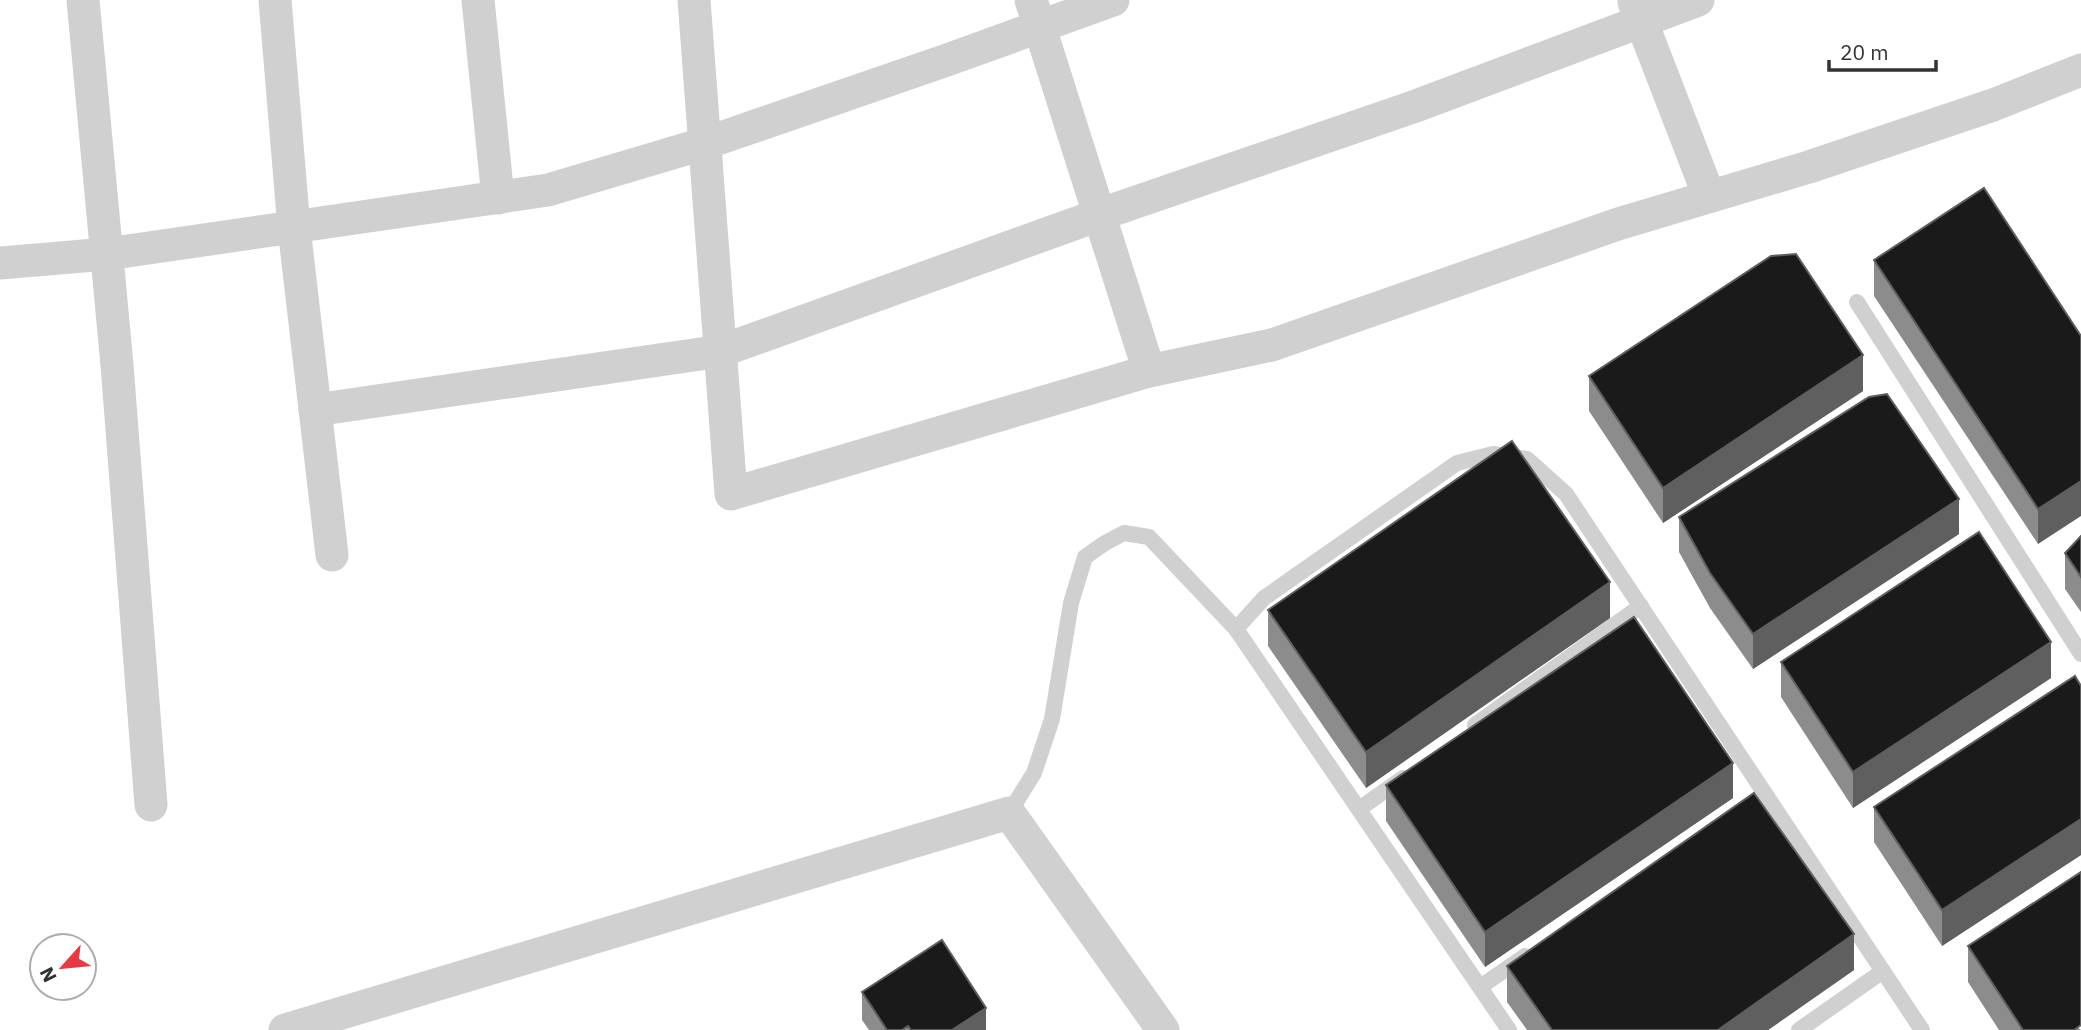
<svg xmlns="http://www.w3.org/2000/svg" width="2081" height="1030" viewBox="0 0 2081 1030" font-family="'IBM Plex Sans',sans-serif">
<rect width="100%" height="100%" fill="#fff"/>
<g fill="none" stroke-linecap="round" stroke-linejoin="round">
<!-- service -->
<g stroke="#d0d0d0" stroke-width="16">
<polyline points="1857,302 2081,654"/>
<polyline points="1475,725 1641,606"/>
<polyline points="1359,809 1403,778"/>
<polyline points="1009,813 1034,773 1052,719 1071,603 1085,557 1105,543 1124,533 1149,537 1236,629"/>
<polyline points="1480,987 1525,956"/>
<polyline points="1509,1030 1236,629 1264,598 1457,463 1493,454 1527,459 1566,494 1922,1030"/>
<polyline points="1799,1030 1883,971"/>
</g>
<!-- minor -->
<g stroke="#d0d0d0" stroke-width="33">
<polyline points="83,0 117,365 151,805"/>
<polyline points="275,0 294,228 332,555"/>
<polyline points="478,0 498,198"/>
<polyline points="694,0 731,494 1149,371 1272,345 1618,224 1809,167 1993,105 2081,70"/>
<polyline points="1031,0 1149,371"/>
<polyline points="1634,2 1709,196"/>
<polyline points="0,263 107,254 548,190 706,143 947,60 1113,0"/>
<polyline points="315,410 721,351 1110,211 1413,107 1698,0"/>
<polyline points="285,1030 1009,813 1163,1030"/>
</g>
</g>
<!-- wall -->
<g fill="#8c8c8c">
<polygon points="1874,260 2081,336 2038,544 1874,296"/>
<polygon points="1589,376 1863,391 1663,523 1589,411"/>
<polygon points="1679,517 1959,534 1753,669 1710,608 1679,552"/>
<polygon points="2081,536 2081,612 2065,589 2065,553"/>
<polygon points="1268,610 1610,618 1366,788 1268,646"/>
<polygon points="1781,662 2051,678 1853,808 1781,697"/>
<polygon points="2081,686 2081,855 1942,946 1874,842 1874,807"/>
<polygon points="1386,785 1733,798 1485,967 1386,821"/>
<polygon points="1968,946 2081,1030 1999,1030 1968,982"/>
<polygon points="1507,966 1854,970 1768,1030 1527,1030 1507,1002"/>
<polygon points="862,992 986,1030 869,1030 862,1020"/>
</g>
<!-- shaded-wall -->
<g fill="#5f5f5f">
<polygon points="1863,355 1863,391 1663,523 1663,488"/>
<polygon points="2081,481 2081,516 2038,544 2038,509"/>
<polygon points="1959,499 1959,534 1753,669 1753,634"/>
<polygon points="1610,582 1610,618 1366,788 1366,752"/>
<polygon points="2051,642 2051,678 1853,808 1853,772"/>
<polygon points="1733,763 1733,798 1485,967 1485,932"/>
<polygon points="2081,819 2081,855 1942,946 1942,910"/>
<polygon points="1854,934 1854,970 1768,1030 1718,1030"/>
<polygon points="986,1008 986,1030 952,1030"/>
</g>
<!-- building -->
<g fill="#1a1a1a" stroke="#5f5f5f" stroke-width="2">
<polygon points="1984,188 2081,336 2081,481 2038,509 1874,260"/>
<polygon points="1796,254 1863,355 1663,488 1589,376 1771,256"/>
<polygon points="1887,394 1959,499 1753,634 1710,573 1679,517 1869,397"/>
<polygon points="1512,441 1610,582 1366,752 1268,610"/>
<polygon points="1979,532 2051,642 1853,772 1781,662"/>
<polygon points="2081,536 2081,577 2065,553"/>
<polygon points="1634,617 1733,763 1485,932 1386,785"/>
<polygon points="2075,676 2081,686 2081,819 1942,910 1874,807"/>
<polygon points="1754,793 1854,934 1718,1030 1552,1030 1507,966"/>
<polygon points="2081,872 2081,1025 2074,1030 2023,1030 1968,946"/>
<polygon points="942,940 986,1008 952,1030 911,1030 908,1026 902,1030 887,1030 862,992"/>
</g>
<!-- north arrow -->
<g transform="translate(63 967) rotate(243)"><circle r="33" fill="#ffffff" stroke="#adadad" stroke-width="2"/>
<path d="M0-5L12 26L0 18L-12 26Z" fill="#e63946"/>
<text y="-10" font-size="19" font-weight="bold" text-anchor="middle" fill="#333333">N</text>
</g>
<!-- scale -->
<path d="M1829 60v10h107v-10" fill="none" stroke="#333333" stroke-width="3.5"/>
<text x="1840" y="60" font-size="21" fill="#333333" stroke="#ffffff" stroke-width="5" paint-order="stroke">20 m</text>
</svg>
